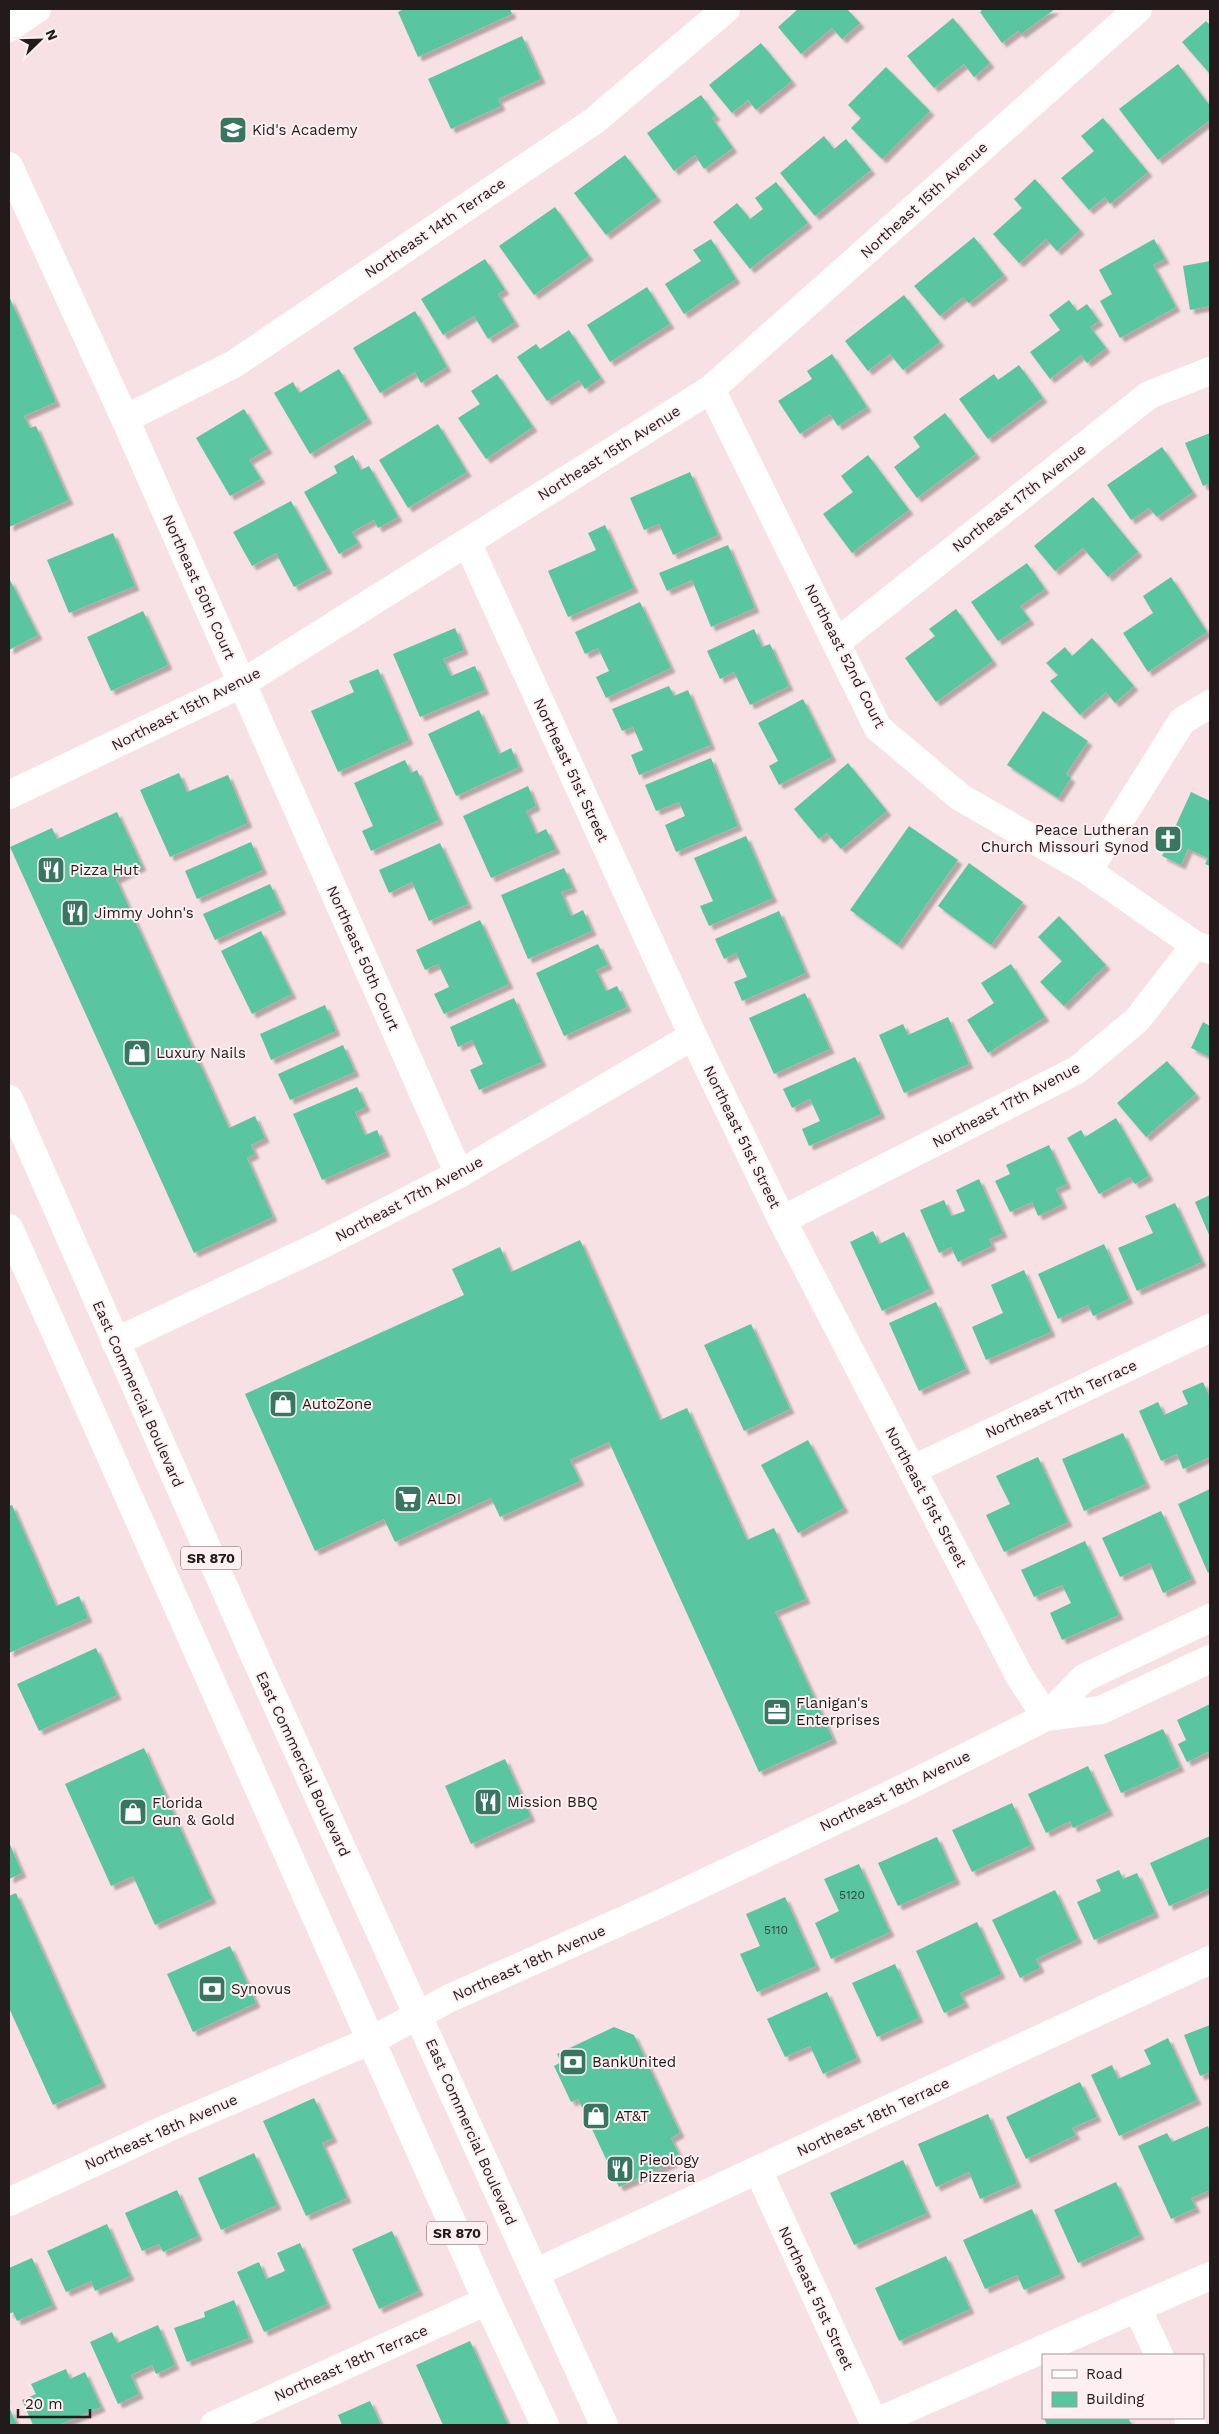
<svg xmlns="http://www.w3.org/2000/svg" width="1219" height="2434" viewBox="0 0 1219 2434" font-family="'Work Sans',sans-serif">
<defs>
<filter id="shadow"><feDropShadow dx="4.5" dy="4.5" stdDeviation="1" flood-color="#0004"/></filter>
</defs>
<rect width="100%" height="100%" fill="#f8e1e4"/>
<!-- building -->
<g fill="#5ac5a1" filter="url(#shadow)">
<polygon points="404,9 510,9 512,14 418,57 398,12"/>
<polygon points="798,9 847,9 860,23 842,39 832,28 801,54 778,27"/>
<polygon points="983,9 1055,9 1021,34 1018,31 1002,43 980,12"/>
<polygon points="953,18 990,63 974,77 964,64 934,88 907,56"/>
<polygon points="1206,21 1210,25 1210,74 1182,42"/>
<polygon points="522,36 541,79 498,99 501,106 451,129 428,79"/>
<polygon points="761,43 792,81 756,110 748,100 732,113 709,85"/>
<polygon points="1178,64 1210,106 1210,120 1158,160 1119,109"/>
<polygon points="886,67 930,111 882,159 851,128 861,118 848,105"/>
<polygon points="701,95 716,116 712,118 733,148 704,169 695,155 674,171 647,133"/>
<polygon points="1103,118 1148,172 1110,204 1105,197 1089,210 1061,178 1094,151 1081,136"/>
<polygon points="824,136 834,149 846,139 871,170 815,216 780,173"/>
<polygon points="625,155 657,197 606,235 574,193"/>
<polygon points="1035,179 1080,230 1057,251 1046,239 1019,263 993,234 1022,208 1014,199"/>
<polygon points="776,182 808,223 750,269 713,222 737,203 750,219 763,209 755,198"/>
<polygon points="555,207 589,256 534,295 499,246"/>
<polygon points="974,237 1004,275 969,303 963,297 940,316 914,286"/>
<polygon points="711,239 736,279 684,314 665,284 701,261 693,250"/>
<polygon points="1154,239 1165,259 1153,265 1176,307 1120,338 1100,301 1112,294 1099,270"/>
<polygon points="485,259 505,290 498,294 515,322 488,339 474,316 443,335 421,299"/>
<polygon points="1210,261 1210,306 1190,310 1183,266"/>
<polygon points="647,287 670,324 610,362 587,325"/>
<polygon points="904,295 940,342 903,370 890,354 868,371 845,341"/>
<polygon points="9,296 56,402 24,416 30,428 36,426 69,500 9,527"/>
<polygon points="1069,300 1077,311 1087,304 1099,321 1090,327 1106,348 1087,363 1081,355 1050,379 1030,352 1060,330 1049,315"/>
<polygon points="415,311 447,367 421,383 415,372 380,393 353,348"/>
<polygon points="569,330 601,378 585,389 579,380 547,401 517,357 536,344 540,349"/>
<polygon points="832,354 867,407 838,426 830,414 800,434 778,401 812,379 807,371"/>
<polygon points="1019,365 1043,398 988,439 959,399 994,374 998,380"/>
<polygon points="339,369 368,419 310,454 274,393 293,382 299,393"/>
<polygon points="497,374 533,427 486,459 458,418 480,404 471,391"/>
<polygon points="244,409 268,449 249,460 261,479 230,496 196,438"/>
<polygon points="945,413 976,454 917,498 894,467 920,447 913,437"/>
<polygon points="438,424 467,472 408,508 379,460"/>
<polygon points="1210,433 1210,483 1203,486 1185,443"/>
<polygon points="1162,447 1193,492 1157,517 1149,508 1131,520 1107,485"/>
<polygon points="353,455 361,470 369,466 398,517 378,528 374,520 352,532 358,543 339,554 304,492 337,473 334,466"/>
<polygon points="868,455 909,510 852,553 823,514 853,492 841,476"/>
<polygon points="690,472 718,535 673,555 659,524 644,530 630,498"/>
<polygon points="1093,497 1138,552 1108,577 1083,548 1055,571 1034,546"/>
<polygon points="291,501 328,569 294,587 276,553 252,566 233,532"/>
<polygon points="605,525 634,588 568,617 548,571 596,550 588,533"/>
<polygon points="113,533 135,586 69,613 47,560"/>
<polygon points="728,545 755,608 711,627 692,580 667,591 659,573"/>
<polygon points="1027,563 1045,589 1020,606 1030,620 998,641 971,602"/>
<polygon points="1171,577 1207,632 1148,672 1123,633 1153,613 1143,596"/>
<polygon points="9,578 38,635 9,650"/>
<polygon points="640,602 671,668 606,698 596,677 609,671 598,648 585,654 575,632"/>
<polygon points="956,609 993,661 936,702 905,658 935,636 929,629"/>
<polygon points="143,611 168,665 111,691 87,637"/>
<polygon points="455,628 464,650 443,659 451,676 475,666 485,690 420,717 393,654"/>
<polygon points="754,629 762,647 770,644 789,686 750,705 734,672 720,679 707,651"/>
<polygon points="1092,638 1134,686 1115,703 1106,692 1080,715 1050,681 1058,675 1046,663 1065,647 1072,656"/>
<polygon points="378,669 409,740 338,772 311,711 354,692 349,681"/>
<polygon points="669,686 674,696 688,690 711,745 639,775 631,755 643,750 633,727 622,731 612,709"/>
<polygon points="803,699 832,757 779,785 769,766 778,761 758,723"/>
<polygon points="479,710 499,754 511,748 519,767 456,796 428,734"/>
<polygon points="1043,711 1088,741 1066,774 1071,778 1058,798 1007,765"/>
<polygon points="711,758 738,826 676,852 665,825 685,816 679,802 656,811 645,785"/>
<polygon points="405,760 411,773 417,770 439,820 371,851 362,831 373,826 354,783"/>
<polygon points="848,763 887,811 841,849 827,833 819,839 794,809"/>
<polygon points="179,773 187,792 228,775 248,823 170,857 140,790"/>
<polygon points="528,786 536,806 526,811 536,834 546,829 556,849 491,878 463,816"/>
<polygon points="1191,792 1210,801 1210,866 1205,864 1208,858 1188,849 1181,865 1162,856"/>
<polygon points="117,812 142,866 116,879 229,1128 255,1116 265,1138 251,1145 255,1154 247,1158 273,1217 194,1253 10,847 52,828 57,839"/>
<polygon points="909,826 958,860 898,945 850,910"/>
<polygon points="746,836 773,898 709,926 700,906 713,901 694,858"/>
<polygon points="251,842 263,870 197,899 185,871"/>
<polygon points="440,843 468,904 429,921 412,882 389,893 379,870"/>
<polygon points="969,863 1023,902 991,945 938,906"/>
<polygon points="564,868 573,888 561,892 571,916 583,910 592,931 528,959 501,895"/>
<polygon points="270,884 282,910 215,940 203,914"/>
<polygon points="779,911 806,973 742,1001 734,982 747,977 736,953 724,959 715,939"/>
<polygon points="1059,916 1106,965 1064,1006 1040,982 1062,961 1038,937"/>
<polygon points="480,920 509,984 444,1014 434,994 449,987 438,964 425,970 416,950"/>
<polygon points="261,931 292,994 252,1014 221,951"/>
<polygon points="598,944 608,965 596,970 606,991 617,986 627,1007 564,1036 536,973"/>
<polygon points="1011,964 1045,1017 988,1053 967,1020 994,1003 981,983"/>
<polygon points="805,993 830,1049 774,1074 749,1018"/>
<polygon points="514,998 542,1062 479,1090 470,1070 483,1064 472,1040 458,1047 450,1027"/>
<polygon points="325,1005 336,1031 271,1060 260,1034"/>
<polygon points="948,1017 969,1064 904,1093 879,1035 903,1024 908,1035"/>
<polygon points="1203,1022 1210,1026 1210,1057 1191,1048"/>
<polygon points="343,1045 355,1072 290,1100 278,1074"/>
<polygon points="855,1057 881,1114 809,1146 802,1129 820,1121 810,1099 792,1108 783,1089"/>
<polygon points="1167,1061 1196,1094 1146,1137 1117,1103"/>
<polygon points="357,1087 366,1107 355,1112 365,1135 377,1130 386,1152 322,1180 293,1114"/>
<polygon points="1116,1118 1149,1176 1135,1184 1130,1177 1099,1194 1067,1138 1081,1130 1085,1137"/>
<polygon points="1049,1145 1067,1184 1056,1189 1063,1204 1038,1216 1032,1202 1010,1212 995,1181 1010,1174 1006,1165"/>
<polygon points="979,1179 1003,1233 989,1239 992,1246 958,1262 951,1247 939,1253 920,1210 944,1200 951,1216 965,1211 956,1190"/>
<polygon points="1210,1195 1210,1237 1195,1202"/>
<polygon points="1175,1203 1202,1262 1137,1291 1118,1248 1153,1233 1145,1216"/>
<polygon points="873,1231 879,1244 904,1232 930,1289 882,1311 850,1242"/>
<polygon points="580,1240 660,1420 687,1408 747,1540 774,1528 806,1599 775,1612 833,1739 759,1772 609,1442 570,1460 580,1481 500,1517 491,1498 395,1542 384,1519 315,1551 245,1394 464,1295 452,1269 500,1247 511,1272"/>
<polygon points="1104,1244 1129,1299 1093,1316 1088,1305 1058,1319 1038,1274"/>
<polygon points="1024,1270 1051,1332 986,1360 972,1327 1003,1313 991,1285"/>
<polygon points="936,1302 966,1369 919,1391 889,1323"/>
<polygon points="751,1324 790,1409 744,1431 704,1345"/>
<polygon points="1203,1382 1210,1398 1210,1457 1183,1469 1177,1454 1161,1461 1139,1411 1158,1402 1164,1415 1188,1404 1182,1391"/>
<polygon points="1123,1433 1146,1484 1084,1511 1062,1459"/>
<polygon points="808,1440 844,1508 798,1533 761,1465"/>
<polygon points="1038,1457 1068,1522 1004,1552 986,1515 1010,1504 996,1476"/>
<polygon points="1210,1489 1210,1571 1208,1573 1178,1504"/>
<polygon points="12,1505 56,1606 79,1596 88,1618 9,1653 9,1506"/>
<polygon points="1161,1511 1192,1579 1163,1593 1150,1563 1120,1577 1102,1538"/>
<polygon points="1085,1541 1119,1615 1062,1640 1050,1613 1071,1603 1062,1585 1034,1597 1021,1570"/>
<polygon points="96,1648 117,1695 39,1731 17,1684"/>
<polygon points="1210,1704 1210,1751 1187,1762 1178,1744 1186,1740 1177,1720"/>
<polygon points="1163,1729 1180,1767 1121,1793 1104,1755"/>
<polygon points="144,1748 212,1899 155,1925 133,1876 111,1886 65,1784"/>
<polygon points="505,1759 531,1817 471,1844 445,1786"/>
<polygon points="1088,1766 1109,1811 1073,1828 1070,1821 1046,1833 1028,1794"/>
<polygon points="1012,1803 1031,1845 972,1872 952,1830"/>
<polygon points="1210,1836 1210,1888 1169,1906 1150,1863"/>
<polygon points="937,1837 956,1880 898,1906 878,1863"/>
<polygon points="9,1842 22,1873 9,1879"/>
<polygon points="859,1864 890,1932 831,1959 815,1923 839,1911 824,1879"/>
<polygon points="1119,1870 1123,1879 1137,1873 1155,1913 1094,1940 1077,1902 1101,1891 1096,1880"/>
<polygon points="1055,1890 1078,1939 1036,1959 1040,1968 1020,1978 992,1920"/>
<polygon points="16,1893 102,2083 53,2105 9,2008 9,1896"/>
<polygon points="785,1897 816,1966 757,1992 740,1954 760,1946 746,1914"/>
<polygon points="977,1922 1001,1974 960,1993 965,2003 944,2013 916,1951"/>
<polygon points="230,1946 256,2003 193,2032 167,1974"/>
<polygon points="895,1964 919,2018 877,2037 852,1983"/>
<polygon points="827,1992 857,2058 823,2074 810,2046 785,2057 767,2019"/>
<polygon points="1210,2025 1210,2072 1200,2076 1184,2035"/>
<polygon points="614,2027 634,2035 680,2133 671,2138 681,2159 619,2187 578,2099 571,2102 554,2066 561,2062 557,2054"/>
<polygon points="1168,2038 1197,2100 1119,2136 1091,2075 1112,2065 1118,2079 1151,2064 1144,2050"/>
<polygon points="1080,2082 1097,2117 1072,2128 1076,2135 1026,2159 1006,2117"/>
<polygon points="314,2098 333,2138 322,2143 347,2198 306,2216 263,2121"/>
<polygon points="988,2114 1017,2183 980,2199 969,2172 936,2187 918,2144"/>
<polygon points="1208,2126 1210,2132 1210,2190 1191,2198 1196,2208 1171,2219 1138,2146 1167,2133 1172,2142"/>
<polygon points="254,2153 277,2205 221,2230 198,2178"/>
<polygon points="903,2160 927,2213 854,2245 830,2193"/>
<polygon points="1116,2182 1140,2235 1078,2263 1054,2210"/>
<polygon points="177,2190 198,2236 163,2252 159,2244 142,2251 125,2213"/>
<polygon points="1032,2209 1061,2274 1024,2290 1017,2275 985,2289 963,2240"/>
<polygon points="107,2224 130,2276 95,2291 91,2281 66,2292 47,2251"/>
<polygon points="392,2231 419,2291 379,2309 352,2249"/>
<polygon points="300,2243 327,2304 264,2332 237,2272 259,2262 266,2279 285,2271 277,2253"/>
<polygon points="946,2256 970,2309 899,2341 875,2288"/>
<polygon points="32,2258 53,2305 17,2321 13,2312 9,2314 9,2268"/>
<polygon points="234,2300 249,2338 187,2362 174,2328 205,2317 204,2312"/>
<polygon points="158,2325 175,2365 156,2374 152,2365 131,2375 139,2394 118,2404 90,2342 112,2332 117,2343"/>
<polygon points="470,2341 508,2425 443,2425 416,2365"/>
<polygon points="66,2369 70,2379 85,2372 101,2407 59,2425 33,2425 22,2400 36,2394 31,2384"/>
<polygon points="370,2401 381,2425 342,2425 338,2415"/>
<polygon points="9,2407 17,2425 9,2425"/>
<polygon points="1044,2418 1128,2418 1132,2425 1047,2425"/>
</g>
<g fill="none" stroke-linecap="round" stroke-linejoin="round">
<!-- minor -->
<g stroke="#fff" stroke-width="28">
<polyline points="9,28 37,9"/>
<polyline points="9,166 125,419 459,1174"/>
<polyline points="711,389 878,728 960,797 1088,871 1195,945 1210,950"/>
<polyline points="125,419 234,364 594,121 726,9"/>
<polyline points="467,542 693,1036 782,1220 1020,1677 1046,1717"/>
<polyline points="837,642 1149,395 1210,371"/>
<polyline points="9,795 241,684 711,389 1138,9"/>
<polyline points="1088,871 1182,721 1210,704"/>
<polyline points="782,1220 1077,1070 1137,1020 1195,945"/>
<polyline points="115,1342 321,1245 459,1174 693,1036"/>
<polyline points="912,1470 1210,1328"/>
<polyline points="758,2170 875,2425"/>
<polyline points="535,2273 1210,1960"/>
<polyline points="1138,2310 1159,2355"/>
<polyline points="1188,2418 1192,2425"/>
<polyline points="874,2423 1210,2276"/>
<polyline points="214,2425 487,2301"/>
</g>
<!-- tertiary -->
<g stroke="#fff" stroke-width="28">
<polyline points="1046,1717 1084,1678 1210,1618"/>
<polyline points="9,2202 172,2126 372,2040 448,1999 653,1907 900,1790 1046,1717 1101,1710 1210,1659"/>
</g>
<!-- primary -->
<g stroke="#fff" stroke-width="28">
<polyline points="9,1099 255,1657 604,2425"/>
<polyline points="9,1228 487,2301 545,2425"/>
</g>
</g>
<!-- icons -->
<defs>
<symbol id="school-square" viewBox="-11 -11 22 22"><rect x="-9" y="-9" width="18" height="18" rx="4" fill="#397661" stroke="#fef0f2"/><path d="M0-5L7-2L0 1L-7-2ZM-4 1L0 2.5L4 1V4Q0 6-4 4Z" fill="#fff"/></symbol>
<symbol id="church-square" viewBox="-11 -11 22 22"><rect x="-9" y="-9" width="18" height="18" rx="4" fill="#397661" stroke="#fef0f2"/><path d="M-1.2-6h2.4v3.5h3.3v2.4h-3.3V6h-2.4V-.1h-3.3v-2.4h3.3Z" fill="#fff"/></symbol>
<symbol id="restaurant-square" viewBox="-11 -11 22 22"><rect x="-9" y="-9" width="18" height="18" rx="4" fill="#397661" stroke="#fef0f2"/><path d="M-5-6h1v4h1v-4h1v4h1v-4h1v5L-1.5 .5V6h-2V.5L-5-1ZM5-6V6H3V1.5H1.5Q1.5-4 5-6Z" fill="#fff"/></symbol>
<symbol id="shop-square" viewBox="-11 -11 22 22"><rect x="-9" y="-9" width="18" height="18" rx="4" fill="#397661" stroke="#fef0f2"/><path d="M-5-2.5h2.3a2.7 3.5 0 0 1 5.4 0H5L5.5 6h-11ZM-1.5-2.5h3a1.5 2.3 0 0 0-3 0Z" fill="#fff"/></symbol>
<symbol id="supermarket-square" viewBox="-11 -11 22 22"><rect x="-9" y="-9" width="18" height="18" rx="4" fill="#397661" stroke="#fef0f2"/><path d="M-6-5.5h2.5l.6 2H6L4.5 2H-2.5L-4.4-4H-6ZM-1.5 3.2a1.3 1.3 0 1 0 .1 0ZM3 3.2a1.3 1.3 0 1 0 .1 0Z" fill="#fff"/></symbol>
<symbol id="office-square" viewBox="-11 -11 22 22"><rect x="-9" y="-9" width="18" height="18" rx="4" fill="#397661" stroke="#fef0f2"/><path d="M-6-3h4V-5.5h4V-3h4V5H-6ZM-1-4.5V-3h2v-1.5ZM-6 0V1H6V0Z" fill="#fff"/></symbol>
<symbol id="bank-square" viewBox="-11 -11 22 22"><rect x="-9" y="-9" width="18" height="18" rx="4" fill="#397661" stroke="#fef0f2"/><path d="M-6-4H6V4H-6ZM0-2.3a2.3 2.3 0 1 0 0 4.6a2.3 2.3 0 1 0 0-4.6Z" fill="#fff"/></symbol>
</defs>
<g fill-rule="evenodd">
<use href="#school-square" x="217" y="114" width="32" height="32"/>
<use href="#church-square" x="1152" y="823" width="32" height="32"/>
<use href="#restaurant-square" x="35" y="854" width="32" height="32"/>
<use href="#restaurant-square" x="59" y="897" width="32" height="32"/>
<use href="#shop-square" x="121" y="1037" width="32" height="32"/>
<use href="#shop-square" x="267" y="1388" width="32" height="32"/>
<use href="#supermarket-square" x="392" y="1483" width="32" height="32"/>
<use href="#office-square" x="761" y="1696" width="32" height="32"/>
<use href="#restaurant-square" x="472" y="1786" width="32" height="32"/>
<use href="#shop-square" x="117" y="1796" width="32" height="32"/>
<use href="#bank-square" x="196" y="1973" width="32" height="32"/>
<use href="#bank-square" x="557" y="2046" width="32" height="32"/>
<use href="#shop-square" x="580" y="2100" width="32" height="32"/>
<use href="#restaurant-square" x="604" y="2153" width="32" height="32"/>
</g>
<g text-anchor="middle" stroke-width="4" stroke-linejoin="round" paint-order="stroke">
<!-- number labels -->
<g font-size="12" fill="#30453c">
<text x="852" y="1899">5120</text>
<text x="776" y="1934">5110</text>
</g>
<!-- shield labels -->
<g fill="#fef0f2" stroke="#645a5c" stroke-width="1">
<rect x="181" y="1546.5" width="60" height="23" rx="4"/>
<rect x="427" y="2221.5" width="60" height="23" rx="4"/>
</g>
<g font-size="14" font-weight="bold" fill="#221a1b">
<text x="211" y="1563">SR 870</text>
<text x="457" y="2238">SR 870</text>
</g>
<!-- poi labels -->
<g font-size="15" fill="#221a1b" stroke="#fef0f2" text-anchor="start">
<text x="252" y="135">Kid's Academy</text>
<text x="1149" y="835" text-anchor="end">Peace Lutheran<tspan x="1149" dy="17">Church Missouri Synod</tspan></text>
<text x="70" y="875">Pizza Hut</text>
<text x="94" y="918">Jimmy John's</text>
<text x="156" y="1058">Luxury Nails</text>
<text x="302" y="1409">AutoZone</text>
<text x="427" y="1504">ALDI</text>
<text x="796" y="1708">Flanigan's<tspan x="796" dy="17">Enterprises</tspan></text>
<text x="507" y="1807">Mission BBQ</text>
<text x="152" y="1808">Florida<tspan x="152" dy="17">Gun &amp; Gold</tspan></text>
<text x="231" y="1994">Synovus</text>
<text x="592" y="2067">BankUnited</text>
<text x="615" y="2121">AT&amp;T</text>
<text x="639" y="2165">Pieology<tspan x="639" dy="17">Pizzeria</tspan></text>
</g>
<!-- street labels -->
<g font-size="15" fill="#221a1b" stroke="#fef0f2">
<text transform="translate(924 200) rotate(-42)" y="5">Northeast 15th Avenue</text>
<text transform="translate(435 228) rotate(-34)" y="5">Northeast 14th Terrace</text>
<text transform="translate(609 453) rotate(-32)" y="5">Northeast 15th Avenue</text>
<text transform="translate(1019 498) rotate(-38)" y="5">Northeast 17th Avenue</text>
<text transform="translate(199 587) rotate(66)" y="5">Northeast 50th Court</text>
<text transform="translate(845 656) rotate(63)" y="5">Northeast 52nd Court</text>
<text transform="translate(186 709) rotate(-27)" y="5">Northeast 15th Avenue</text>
<text transform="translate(571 770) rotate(65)" y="5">Northeast 51st Street</text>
<text transform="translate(363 958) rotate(66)" y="5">Northeast 50th Court</text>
<text transform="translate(1006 1105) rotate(-28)" y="5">Northeast 17th Avenue</text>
<text transform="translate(742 1137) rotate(64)" y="5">Northeast 51st Street</text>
<text transform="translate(409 1199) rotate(-28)" y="5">Northeast 17th Avenue</text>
<text transform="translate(138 1394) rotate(66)" y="5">East Commercial Boulevard</text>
<text transform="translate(1061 1399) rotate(-25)" y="5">Northeast 17th Terrace</text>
<text transform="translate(926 1497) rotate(62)" y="5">Northeast 51st Street</text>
<text transform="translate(303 1764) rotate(65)" y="5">East Commercial Boulevard</text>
<text transform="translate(895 1791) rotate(-26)" y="5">Northeast 18th Avenue</text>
<text transform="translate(529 1963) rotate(-24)" y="5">Northeast 18th Avenue</text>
<text transform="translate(873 2117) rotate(-25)" y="5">Northeast 18th Terrace</text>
<text transform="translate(161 2132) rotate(-24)" y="5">Northeast 18th Avenue</text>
<text transform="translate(471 2132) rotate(66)" y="5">East Commercial Boulevard</text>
<text transform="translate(816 2298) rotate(65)" y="5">Northeast 51st Street</text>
<text transform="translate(351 2363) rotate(-24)" y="5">Northeast 18th Terrace</text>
</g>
</g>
<!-- border -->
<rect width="1219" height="2434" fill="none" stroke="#221a1b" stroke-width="20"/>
<!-- legend -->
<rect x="1042" y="2354" width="162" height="65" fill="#fef0f2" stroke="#a69a9c"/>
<rect x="1052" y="2370" width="25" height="8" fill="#ffffff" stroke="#a69a9c"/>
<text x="1086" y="2379" font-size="15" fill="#221a1b">Road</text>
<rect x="1052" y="2392" width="25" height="15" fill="#5ac5a1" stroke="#a69a9c"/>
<text x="1086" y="2404" font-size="15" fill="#221a1b">Building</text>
<!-- north arrow -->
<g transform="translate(40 40) rotate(67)" stroke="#fef0f2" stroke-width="4" paint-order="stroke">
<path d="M0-4L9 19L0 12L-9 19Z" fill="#221a1b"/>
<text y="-8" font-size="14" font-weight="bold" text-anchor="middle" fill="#221a1b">N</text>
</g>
<!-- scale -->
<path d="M18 2409v8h72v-8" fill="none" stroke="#221a1b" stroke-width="2.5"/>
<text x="25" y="2409" font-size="15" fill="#221a1b" stroke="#fef0f2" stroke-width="4" paint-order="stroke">20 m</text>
</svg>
